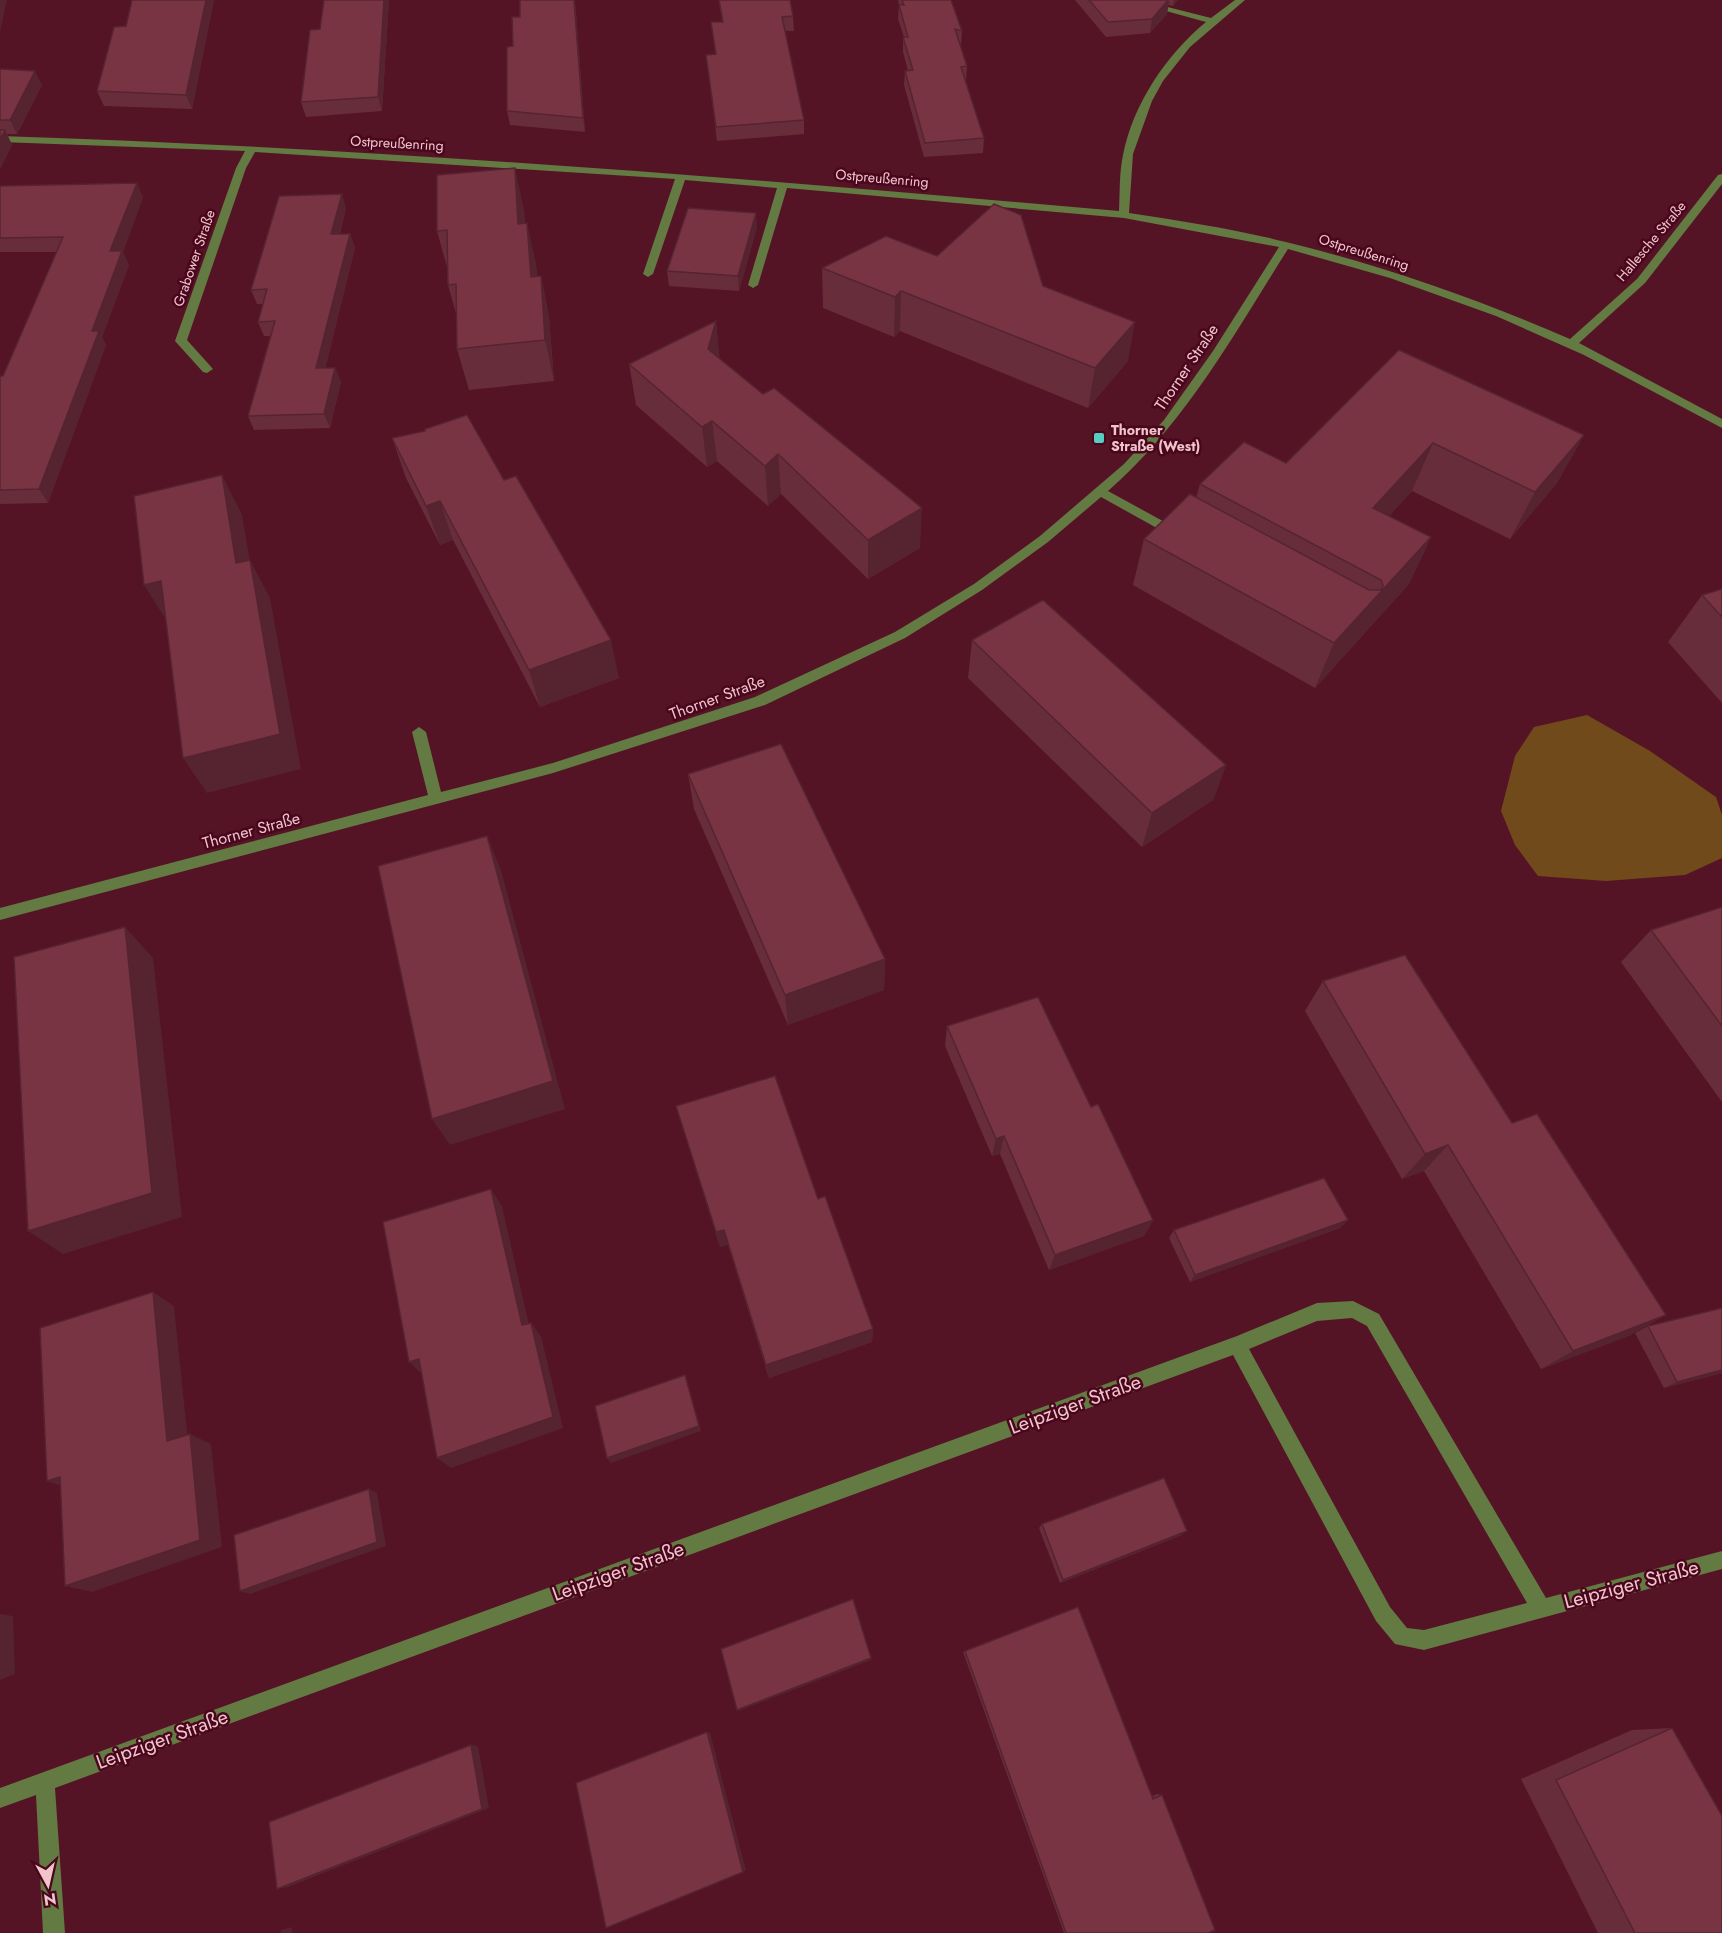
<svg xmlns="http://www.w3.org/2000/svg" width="1722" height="1933" viewBox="0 0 1722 1933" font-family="Jost,sans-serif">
<rect width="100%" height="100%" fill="#551326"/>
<!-- green -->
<polygon fill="#714a1b" points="1587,715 1650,751 1716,797 1722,815 1722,858 1685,875 1606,881 1538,876 1515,845 1501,811 1515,756 1534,727"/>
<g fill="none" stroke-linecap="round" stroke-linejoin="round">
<!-- minor -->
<g fill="#637a42" fill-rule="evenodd">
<path d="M1126,0H1140L1211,18L1235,0H1245L1190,47L1163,81L1152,101L1133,154L1129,213C1182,221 1234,229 1286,242C1384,266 1478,299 1570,339L1637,279L1718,175L1722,174V184L1645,283L1579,343L1722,419V428L1584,355L1496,316L1390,278L1288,249C1234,334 1185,424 1108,491L1181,531V537H1173L1101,497L1048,542L982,590L905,638L765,705L553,773L0,920V908L428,795L412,732L419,727L426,732L441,792L553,763L755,697L895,632L974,584L1040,536L1124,464L1164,420L1213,351L1279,247L1124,218L787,188L758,285L753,288L748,285L777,188L685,180L653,274L648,277L643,274L675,179L255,152L246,168L187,340L213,369L207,373L203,372L175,341L236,168L245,151L0,142V136C374,148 746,178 1119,211C1120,193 1119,174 1123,155C1133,104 1166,55 1206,22Z"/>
<path d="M1353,1301L1379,1314L1546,1598L1722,1551V1569L1424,1650L1395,1644L1376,1621L1233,1355L55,1788L65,1933H43L36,1795L0,1808V1788L1237,1336L1317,1303ZM1352,1318L1367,1326L1527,1603L1424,1630L1407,1628L1390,1607L1249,1349L1317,1321Z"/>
</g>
</g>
<!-- wall -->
<g fill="#682d3a">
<polygon points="214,0 192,109 104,106 97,91 126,26"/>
<polygon points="389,0 382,111 306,117 301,102"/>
<polygon points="575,0 585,132 510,125 507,111 513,46 520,17"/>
<polygon points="719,0 790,0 793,16 794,31 785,31 804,120 804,134 717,141 706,55 715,54 711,22 722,22"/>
<polygon points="898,0 951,0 962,31 961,46 960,45 967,66 966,80 965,80 984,138 983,153 924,157 904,85 905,71 908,71 903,52 903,37 904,37 898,19 899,5"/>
<polygon points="1075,0 1178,0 1173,6 1168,5 1167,14 1150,33 1106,37"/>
<polygon points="0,69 42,85 17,134 7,134 12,145 0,169"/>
<polygon points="0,186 143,197 123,252 129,265 102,337 106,345 48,503 0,504 0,376 3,376 57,252 0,252"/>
<polygon points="346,208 340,234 350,234 355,248 325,368 335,368 341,382 330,428 254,430 248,416 270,336 264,336 258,322 263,304 257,304 251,290"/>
<polygon points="524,210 525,223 536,264 537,276 541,276 549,317 554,381 469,390 457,349 457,317 448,285 447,267 437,231"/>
<polygon points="757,227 739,291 669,286 667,271"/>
<polygon points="937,256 1043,286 1128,361 1088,408 900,331 894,337 823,308 822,268"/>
<polygon points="716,321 719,359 920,548 868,579 781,494 768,506 717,461 707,467 636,405 629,364"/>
<polygon points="1399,350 1584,435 1557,483 1510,539 1412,491 1389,516 1431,537 1409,584 1315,688 1133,585 1144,539 1196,498 1200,484 1286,463"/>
<polygon points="392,438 504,480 619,678 540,707 453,540 440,545 406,478"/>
<polygon points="1722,589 1722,703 1668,642 1702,595"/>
<polygon points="972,640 1226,765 1213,800 1142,847 968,678"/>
<polygon points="688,774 885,959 884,990 788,1025 694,809"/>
<polygon points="1722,907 1722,1102 1621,962 1651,930"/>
<polygon points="1323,981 1631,1335 1541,1369 1424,1171 1402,1179 1305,1011"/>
<polygon points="947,1026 1091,1107 1153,1220 1144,1236 1049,1270 1000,1154 992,1156 945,1046"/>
<polygon points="676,1106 818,1199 873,1329 872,1342 769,1378 728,1245 720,1247"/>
<polygon points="1340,1228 1190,1282 1169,1238 1174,1230"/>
<polygon points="1648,1326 1722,1373 1664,1388 1635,1333"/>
<polygon points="1042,1524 1182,1535 1060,1583 1039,1528"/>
<polygon points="965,1651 1152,1796 1157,1794 1162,1795 1208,1933 1064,1933 963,1652"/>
<polygon points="1672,1728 1722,1933 1598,1933 1521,1779 1632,1730"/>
</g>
<!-- shaded-wall -->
<g fill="#552430">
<polygon points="0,0 7,0 0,32"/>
<polygon points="206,0 214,0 192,109 186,95"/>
<polygon points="384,0 389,0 382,111 378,97"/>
<polygon points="574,0 575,0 585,132 583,118"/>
<polygon points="1169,0 1167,14 1150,33 1152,19"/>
<polygon points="1174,0 1178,0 1173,6"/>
<polygon points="35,71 42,85 17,134 10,120"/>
<polygon points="5,130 12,145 0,169 0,140"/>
<polygon points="515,168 524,210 527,265 518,224"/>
<polygon points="137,183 143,197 123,252 129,265 102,337 106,345 48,503 39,489 110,251"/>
<polygon points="342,194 346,208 336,249 331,234"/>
<polygon points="756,213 757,227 739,291 738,276"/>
<polygon points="527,223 536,264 540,318 531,277"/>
<polygon points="350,234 355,248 322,383 316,368"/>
<polygon points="541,276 549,317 554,381 545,340"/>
<polygon points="901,291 900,331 894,337 895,297"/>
<polygon points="716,321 720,361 708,349"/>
<polygon points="1135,322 1128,361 1088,408 1095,368"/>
<polygon points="335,368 341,382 330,428 324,414"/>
<polygon points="712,421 717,461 707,467 702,427"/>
<polygon points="1584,435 1557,483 1510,539 1535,492"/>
<polygon points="1433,443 1412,491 1353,555 1373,508"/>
<polygon points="778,454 781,494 768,506 765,466"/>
<polygon points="222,475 242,515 257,602 236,563"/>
<polygon points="440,501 453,540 440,545 426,506"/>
<polygon points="922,508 920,548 868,579 868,540"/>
<polygon points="1431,537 1409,584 1315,688 1334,643"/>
<polygon points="250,560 270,598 301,769 207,793 183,758"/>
<polygon points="161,581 168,623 144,585"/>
<polygon points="611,640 619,678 540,707 529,670"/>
<polygon points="1226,765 1213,800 1142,847 1152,813"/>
<polygon points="487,836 501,870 565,1109 450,1145 432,1119"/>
<polygon points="125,927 153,958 182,1217 63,1254 28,1231"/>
<polygon points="885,959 884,990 788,1025 785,995"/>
<polygon points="1004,1136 1000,1154 992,1156 996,1139"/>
<polygon points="1448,1145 1424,1171 1402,1179 1425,1154"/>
<polygon points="491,1189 502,1206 532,1338 522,1325"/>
<polygon points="1153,1220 1144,1236 1049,1270 1055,1255"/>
<polygon points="1348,1220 1340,1228 1190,1282 1195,1275"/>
<polygon points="724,1230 728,1245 720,1247 716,1232"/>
<polygon points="153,1292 174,1306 189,1451 167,1441"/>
<polygon points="1666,1315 1631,1335 1541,1369 1573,1351"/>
<polygon points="531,1323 541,1336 563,1428 451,1468 437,1458"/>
<polygon points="873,1329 872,1342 769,1378 766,1365"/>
<polygon points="419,1359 423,1375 409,1362"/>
<polygon points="1722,1370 1722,1373 1664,1388 1677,1382"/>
<polygon points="685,1375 687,1381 701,1431 611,1463 607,1458"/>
<polygon points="190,1434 211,1444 222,1547 92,1592 65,1586"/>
<polygon points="60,1477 73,1490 47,1481"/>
<polygon points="369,1489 377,1493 386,1546 250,1594 240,1591"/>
<polygon points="1187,1531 1182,1535 1060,1583 1063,1580"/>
<polygon points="0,1614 13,1616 15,1674 0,1680"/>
<polygon points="871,1658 871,1660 739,1711 737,1710"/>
<polygon points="707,1732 710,1733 746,1870 743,1872"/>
<polygon points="471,1745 478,1746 489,1808 288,1887 277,1889"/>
<polygon points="292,1927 292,1933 281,1933 281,1930"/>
</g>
<!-- building -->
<g fill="#793444" stroke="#552430" stroke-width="1.5">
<polygon points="132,0 206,0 186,95 97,91 114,27 126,26"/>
<polygon points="324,0 384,0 378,97 301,102 310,30 320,29"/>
<polygon points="520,0 574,0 583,118 507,111 507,47 513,46 512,17 520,17"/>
<polygon points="719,0 790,0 793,16 782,17 804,120 716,127 706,55 716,54 711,22 723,22"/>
<polygon points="902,0 951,0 962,31 955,29 967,66 961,67 984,138 925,143 905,71 913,70 903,37 908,37 899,5 904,5"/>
<polygon points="1089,0 1168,0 1152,19 1108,22"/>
<polygon points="0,69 35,71 10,120 0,120"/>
<polygon points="0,130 5,130 0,140"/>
<polygon points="515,168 518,224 527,223 531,277 541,276 545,340 457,349 456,284 448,285 447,230 437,231 437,175"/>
<polygon points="137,183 110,251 122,251 92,331 99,331 39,489 0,490 0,376 3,376 63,237 0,238 0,186"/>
<polygon points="342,194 331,234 350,234 316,368 335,368 324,414 248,416 275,321 258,322 267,289 251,290 279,196"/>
<polygon points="994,204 1021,215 1043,286 1135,322 1095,368 901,291 895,297 822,268 886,236 937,256"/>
<polygon points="688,208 756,213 738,276 667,271"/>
<polygon points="716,321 708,349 763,394 774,388 922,508 868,540 778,454 765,466 712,421 702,427 629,364"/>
<polygon points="1399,350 1584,435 1535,492 1433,443 1373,508 1431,537 1334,643 1144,539 1190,494 1369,590 1382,590 1383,585 1381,580 1200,484 1244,442 1286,463"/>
<polygon points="467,415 504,480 516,476 611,640 529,670 440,501 426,506 392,438 425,431 425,429"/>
<polygon points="222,475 236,563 250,560 280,734 183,758 161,581 144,585 134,496"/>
<polygon points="1722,589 1722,617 1702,595"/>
<polygon points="1043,600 1226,765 1152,813 972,640"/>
<polygon points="781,744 885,959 785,995 688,774"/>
<polygon points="487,836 553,1081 432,1119 378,866"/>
<polygon points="1722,907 1722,1026 1651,930"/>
<polygon points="125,927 152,1193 28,1231 14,957"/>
<polygon points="1405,955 1512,1123 1537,1114 1666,1315 1573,1351 1448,1145 1425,1154 1323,981"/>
<polygon points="1038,997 1091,1107 1098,1104 1153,1220 1055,1255 1004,1136 996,1139 947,1026"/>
<polygon points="775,1076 818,1199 825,1196 873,1329 766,1365 724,1230 716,1232 676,1106"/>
<polygon points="1324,1178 1348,1220 1195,1275 1174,1230"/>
<polygon points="491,1189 522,1325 531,1323 553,1417 437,1458 419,1359 409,1362 383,1222"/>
<polygon points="153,1292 167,1441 190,1434 200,1540 65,1586 60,1477 47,1481 40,1328"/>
<polygon points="1722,1308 1722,1370 1677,1382 1648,1326"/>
<polygon points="685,1375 699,1426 607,1458 595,1406"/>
<polygon points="1164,1478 1187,1531 1063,1580 1042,1524"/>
<polygon points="369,1489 377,1542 240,1591 234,1535"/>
<polygon points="853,1599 871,1658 737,1710 721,1649"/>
<polygon points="1078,1607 1153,1799 1162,1795 1215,1930 1208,1933 1066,1933 965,1651"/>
<polygon points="1672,1728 1722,1816 1722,1933 1635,1933 1556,1780"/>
<polygon points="707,1732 743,1872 606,1928 576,1783"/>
<polygon points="471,1745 482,1809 277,1889 269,1822"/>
</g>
<!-- markers -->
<rect fill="#56cec3" stroke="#49061d" stroke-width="2" x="1093" y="432" width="12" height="12" rx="3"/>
<g text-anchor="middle" stroke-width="5" stroke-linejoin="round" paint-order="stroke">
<!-- far-street labels -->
<g font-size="14" fill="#efc5cb" stroke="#49061d">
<text transform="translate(397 143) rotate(3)" y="5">Ostpreußenring</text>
<text transform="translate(882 178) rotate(5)" y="5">Ostpreußenring</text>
<text transform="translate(1651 241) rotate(-50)" y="5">Hallesche Straße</text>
<text transform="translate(1364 252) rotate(17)" y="5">Ostpreußenring</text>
<text transform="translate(194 258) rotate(-71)" y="5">Grabower Straße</text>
</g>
<!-- far-poi labels -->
<g font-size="14" font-weight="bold" fill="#efc5cb" stroke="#49061d" text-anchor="start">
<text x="1111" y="435">Thorner<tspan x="1111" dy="16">Straße (West)</tspan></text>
</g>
<!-- street labels -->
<g font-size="16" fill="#efc5cb" stroke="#49061d">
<text transform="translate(1186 367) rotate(-56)" y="6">Thorner Straße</text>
<text transform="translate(717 697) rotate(-20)" y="6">Thorner Straße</text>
<text transform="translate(251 830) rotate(-15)" y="6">Thorner Straße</text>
</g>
<!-- near-street labels -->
<g font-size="20" fill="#efc5cb" stroke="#49061d">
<text transform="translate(1075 1404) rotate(-20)" y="7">Leipziger Straße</text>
<text transform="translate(618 1571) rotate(-20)" y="7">Leipziger Straße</text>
<text transform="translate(1631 1584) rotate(-15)" y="7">Leipziger Straße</text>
<text transform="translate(162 1739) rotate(-20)" y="7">Leipziger Straße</text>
</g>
</g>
<!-- north arrow -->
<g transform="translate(48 1885) rotate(172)" stroke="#49061d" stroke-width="4.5" paint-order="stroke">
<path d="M0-4.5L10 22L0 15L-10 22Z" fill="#efc5cb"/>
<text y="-9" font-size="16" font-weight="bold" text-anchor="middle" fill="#efc5cb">N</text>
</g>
</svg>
